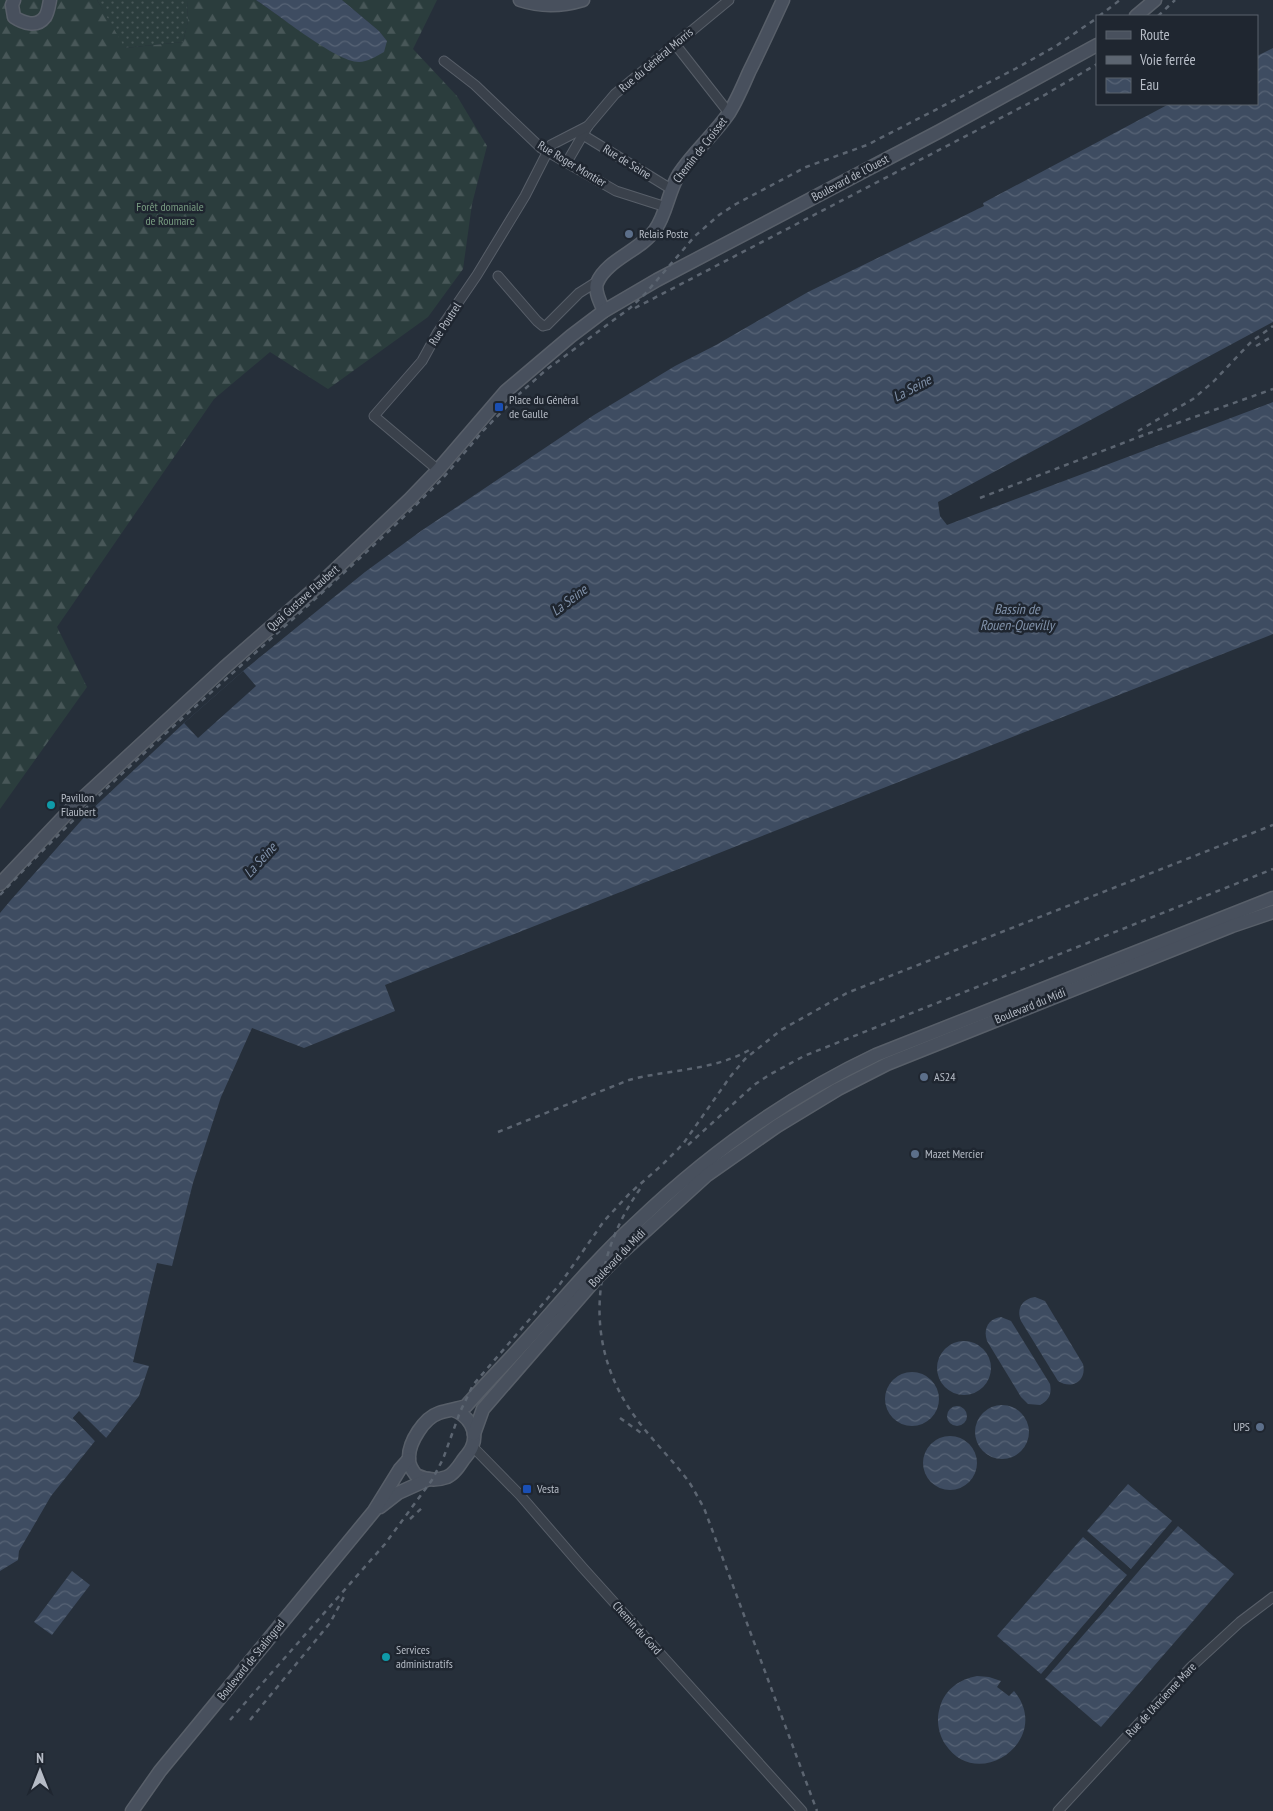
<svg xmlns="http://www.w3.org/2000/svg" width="1273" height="1811" viewBox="0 0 1273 1811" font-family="'PT Sans Narrow',sans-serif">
<defs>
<pattern id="grass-dots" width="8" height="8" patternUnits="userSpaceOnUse" patternTransform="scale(1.25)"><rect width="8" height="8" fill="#2b3d3d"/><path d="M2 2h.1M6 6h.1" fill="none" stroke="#485758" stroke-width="1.8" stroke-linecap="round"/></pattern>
<pattern id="forest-firs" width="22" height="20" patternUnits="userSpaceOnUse" patternTransform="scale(1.25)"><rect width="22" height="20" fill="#2b3d3d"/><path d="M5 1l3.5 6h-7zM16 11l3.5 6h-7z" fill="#485758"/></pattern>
<pattern id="water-waves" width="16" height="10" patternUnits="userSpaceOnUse" patternTransform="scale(1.25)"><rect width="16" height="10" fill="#3e4c61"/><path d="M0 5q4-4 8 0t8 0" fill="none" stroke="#586476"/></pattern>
</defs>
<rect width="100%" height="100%" fill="#262f3a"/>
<!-- grass -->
<polygon fill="url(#grass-dots)" points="97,0 187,0 188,21 183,42 124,48"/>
<!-- forest -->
<polygon fill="url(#forest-firs)" points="0,0 97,0 125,48 183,42 188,21 187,0 256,0 313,40 342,57 387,41 379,31 342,0 437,0 413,49 457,96 487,146 472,204 463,269 428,317 328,389 270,352 214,399 57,627 87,687 0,809"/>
<!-- water -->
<g fill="url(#water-waves)">
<path d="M256,0H342L379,31L387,41L384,52C377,56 367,62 359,62C336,62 278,14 256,0Z"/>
<polygon points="1273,48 1273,322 938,502 940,516 947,525 1273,402 1273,634 385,985 395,1011 304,1048 252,1028 221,1097 193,1183 172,1266 157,1263 133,1362 149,1366 139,1396 106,1438 79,1412 73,1418 95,1441 51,1496 19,1551 18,1560 0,1571 0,913 10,901 87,814 184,723 243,671 365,572 421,531 594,415 675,366 716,345 808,292 984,206 983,203 1169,104 1257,104 1257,56"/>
<path d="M1035,1297L1045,1301L1083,1364C1087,1381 1072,1390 1058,1381L1021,1321C1016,1309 1022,1299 1035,1297Z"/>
<path d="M1001,1317L1011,1321L1050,1384C1052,1394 1049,1400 1040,1405L1028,1404L1021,1397L987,1341C983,1329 988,1319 1001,1317Z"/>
<circle cx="964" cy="1368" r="27"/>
<circle cx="912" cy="1399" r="27"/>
<circle cx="1002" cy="1432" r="27"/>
<circle cx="957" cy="1416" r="10"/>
<circle cx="950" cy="1463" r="27"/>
<polygon points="1128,1484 1172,1521 1131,1569 1087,1531"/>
<polygon points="1178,1526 1234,1574 1101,1727 1045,1679"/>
<polygon points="1083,1537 1127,1575 1041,1674 997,1636"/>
<polygon points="72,1571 90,1585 52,1635 34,1622"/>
<path d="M977,1676L989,1677L1001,1681L997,1687L1009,1696L1014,1691C1054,1739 978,1794 945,1744C938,1733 936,1719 940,1707C945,1689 960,1679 977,1676Z"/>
</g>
<!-- pier -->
<g fill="#262f3a">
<polygon points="243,671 256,686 198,738 184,723"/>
<polygon points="79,1411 106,1438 104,1440 79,1415 76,1418 97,1439 97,1443 73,1418"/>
</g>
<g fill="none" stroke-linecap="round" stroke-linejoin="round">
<defs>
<g id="street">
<polyline points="675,44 729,113"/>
<polyline points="444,61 475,85 541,148 616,191 666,207"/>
<polyline points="583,135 671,189"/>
<polyline points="567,162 588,126 615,94 729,0"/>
<polyline points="498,276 537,321 543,326 547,325 579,293 598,281"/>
<polyline points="438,470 374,416 422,361 438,332 477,275 525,196 551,145 588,126"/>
<polyline points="472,1446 520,1495 583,1568 802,1811"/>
<polyline points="1058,1811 1191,1667 1240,1622 1273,1597"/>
</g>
<g id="secondary">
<path d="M14,0L12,5L14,17C23,23 37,28 45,17C48,13 49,5 50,0"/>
<path d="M520,0C541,7 563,6 583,0"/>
<polyline points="1136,16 1155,0"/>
<path d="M604,311C601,304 594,291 597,283C606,260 641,250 655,230C667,213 668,192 679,174C693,152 714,135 729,113C737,100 743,86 749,72C761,48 772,24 783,0"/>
<polyline points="0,884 73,807 224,668 319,585 410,499 438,470 506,391 571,336 604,311 657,280 940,131 1097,45"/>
<path d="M453,1410C468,1415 479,1431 472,1447C470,1452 466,1456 463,1460C459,1466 454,1474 447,1477C436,1481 426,1480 416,1475C412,1470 408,1464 409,1457C409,1442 424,1418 439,1413C448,1410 457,1409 466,1406C488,1381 511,1358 533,1333C566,1296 599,1257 636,1223C707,1155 787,1097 876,1055L1273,898"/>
<polyline points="474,1434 483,1409 595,1280 618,1256 707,1175 777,1126 838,1089 887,1064 1232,926 1273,912"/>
<polyline points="380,1507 398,1493 429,1479"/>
<polyline points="132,1811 160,1771 374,1511 400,1469 409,1459"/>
</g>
</defs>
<!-- street casing -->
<use href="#street" stroke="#585f69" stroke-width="11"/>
<!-- secondary casing -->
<use href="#secondary" stroke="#585f69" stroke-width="15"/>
<!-- street -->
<use href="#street" stroke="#3a414b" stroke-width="9"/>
<!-- secondary -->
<use href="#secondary" stroke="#48505d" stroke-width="12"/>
<!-- rail -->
<g stroke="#5c6571" stroke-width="2.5" stroke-dasharray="5 5" stroke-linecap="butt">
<polyline points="1099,16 1120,0"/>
<polyline points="1158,16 1175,0"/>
<polyline points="635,308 1043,96 1097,64"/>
<polyline points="1256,346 1273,336"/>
<polyline points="1138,431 1193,399 1214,381 1251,342 1273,326"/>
<polyline points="980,498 1144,435 1273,389"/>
<path d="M0,895C129,757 277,639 413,508L443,478L483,431L517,396L546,370L630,308L645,294L695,236L719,215L736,204L806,167L867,145L1015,69L1056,46L1097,18"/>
<path d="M498,1132L629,1080C670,1069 714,1071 751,1049"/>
<polyline points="688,1145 754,1085 769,1075 804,1056 1273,869"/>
<path d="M640,1189C592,1257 583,1343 633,1414C649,1437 669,1456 686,1478C693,1487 698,1498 704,1508L817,1811"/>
<polyline points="620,1418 644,1435"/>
<polyline points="410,1519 424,1506"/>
<polyline points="230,1720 385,1544 432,1480 443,1459 460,1412 473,1385 560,1284 604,1221 630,1193 662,1165 683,1144 730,1077 745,1059 781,1030 847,993 1273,825"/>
<polyline points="250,1720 330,1623 346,1593"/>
</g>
</g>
<!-- markers -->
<g fill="#5c6f8a" stroke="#1f2630" stroke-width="2">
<circle cx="629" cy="234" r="5"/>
<circle cx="924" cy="1077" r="5"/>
<circle cx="915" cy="1154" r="5"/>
<circle cx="1260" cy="1427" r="5"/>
</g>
<g fill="#1a4fb4" stroke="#1f2630" stroke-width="2">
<rect x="494" y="402" width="10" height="10" rx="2.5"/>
<rect x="522" y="1484" width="10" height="10" rx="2.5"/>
</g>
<g fill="#0f9aa8" stroke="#1f2630" stroke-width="2">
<circle cx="51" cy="805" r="5"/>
<circle cx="386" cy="1657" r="5"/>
</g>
<g text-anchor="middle" stroke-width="5" stroke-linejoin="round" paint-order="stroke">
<!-- street labels -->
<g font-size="12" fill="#b6bcc6" stroke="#1f2630">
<text transform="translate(656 60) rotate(-40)" y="4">Rue du Général Morris</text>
<text transform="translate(700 150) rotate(-52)" y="4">Chemin de Croisset</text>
<text transform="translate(627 162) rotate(32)" y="4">Rue de Seine</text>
<text transform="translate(572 164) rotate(31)" y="4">Rue Roger Montier</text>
<text transform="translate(850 178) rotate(-28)" y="4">Boulevard de l'Ouest</text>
<text transform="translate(445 324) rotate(-57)" y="4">Rue Poutrel</text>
<text transform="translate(303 598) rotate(-42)" y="4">Quai Gustave Flaubert</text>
<text transform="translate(1030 1006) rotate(-22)" y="4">Boulevard du Midi</text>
<text transform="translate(617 1258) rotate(-46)" y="4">Boulevard du Midi</text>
<text transform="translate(637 1628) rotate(48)" y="4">Chemin du Gord</text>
<text transform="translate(251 1660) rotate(-51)" y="4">Boulevard de Stalingrad</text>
<text transform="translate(1161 1700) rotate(-47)" y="4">Rue de l'Ancienne Mare</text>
</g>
<!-- park labels -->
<g font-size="12" fill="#76997f" stroke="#1f2630">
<text x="170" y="211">Forêt domaniale<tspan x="170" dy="14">de Roumare</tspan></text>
</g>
<!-- poi labels -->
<g font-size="12" fill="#b6bcc6" stroke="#1f2630" text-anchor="start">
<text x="639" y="238">Relais Poste</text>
<text x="509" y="404">Place du Général<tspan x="509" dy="14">de Gaulle</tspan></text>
<text x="61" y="802">Pavillon<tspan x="61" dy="14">Flaubert</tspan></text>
<text x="934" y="1081">AS24</text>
<text x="925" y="1158">Mazet Mercier</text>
<text x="1250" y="1431" text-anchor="end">UPS</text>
<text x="537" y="1493">Vesta</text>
<text x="396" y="1654">Services<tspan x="396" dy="14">administratifs</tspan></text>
</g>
<!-- water labels -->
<g font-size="14" font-style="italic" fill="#8192aa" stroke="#1f2630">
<text transform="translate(912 388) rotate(-28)" y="5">La Seine</text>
<text transform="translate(569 600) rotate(-37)" y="5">La Seine</text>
<text x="1017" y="614">Bassin de<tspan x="1017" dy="16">Rouen-Quevilly</tspan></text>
<text transform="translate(260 860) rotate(-48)" y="5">La Seine</text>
</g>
</g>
<!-- legend -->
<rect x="1096" y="15" width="162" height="90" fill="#1f2630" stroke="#5b626c"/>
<rect x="1106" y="31" width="25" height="8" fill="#48505d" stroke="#5b626c"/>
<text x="1140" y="40" font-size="15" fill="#b6bcc6">Route</text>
<rect x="1106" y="56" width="25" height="8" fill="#5c6571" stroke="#5b626c"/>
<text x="1140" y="65" font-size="15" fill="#b6bcc6">Voie ferrée</text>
<rect x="1106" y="78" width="25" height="15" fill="url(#water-waves)" stroke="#5b626c"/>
<text x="1140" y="90" font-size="15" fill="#b6bcc6">Eau</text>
<!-- north arrow -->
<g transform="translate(40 1771)" stroke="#1f2630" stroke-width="4" paint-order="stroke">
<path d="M0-4L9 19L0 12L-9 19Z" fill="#b6bcc6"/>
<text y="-8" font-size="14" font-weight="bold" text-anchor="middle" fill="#b6bcc6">N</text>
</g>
</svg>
